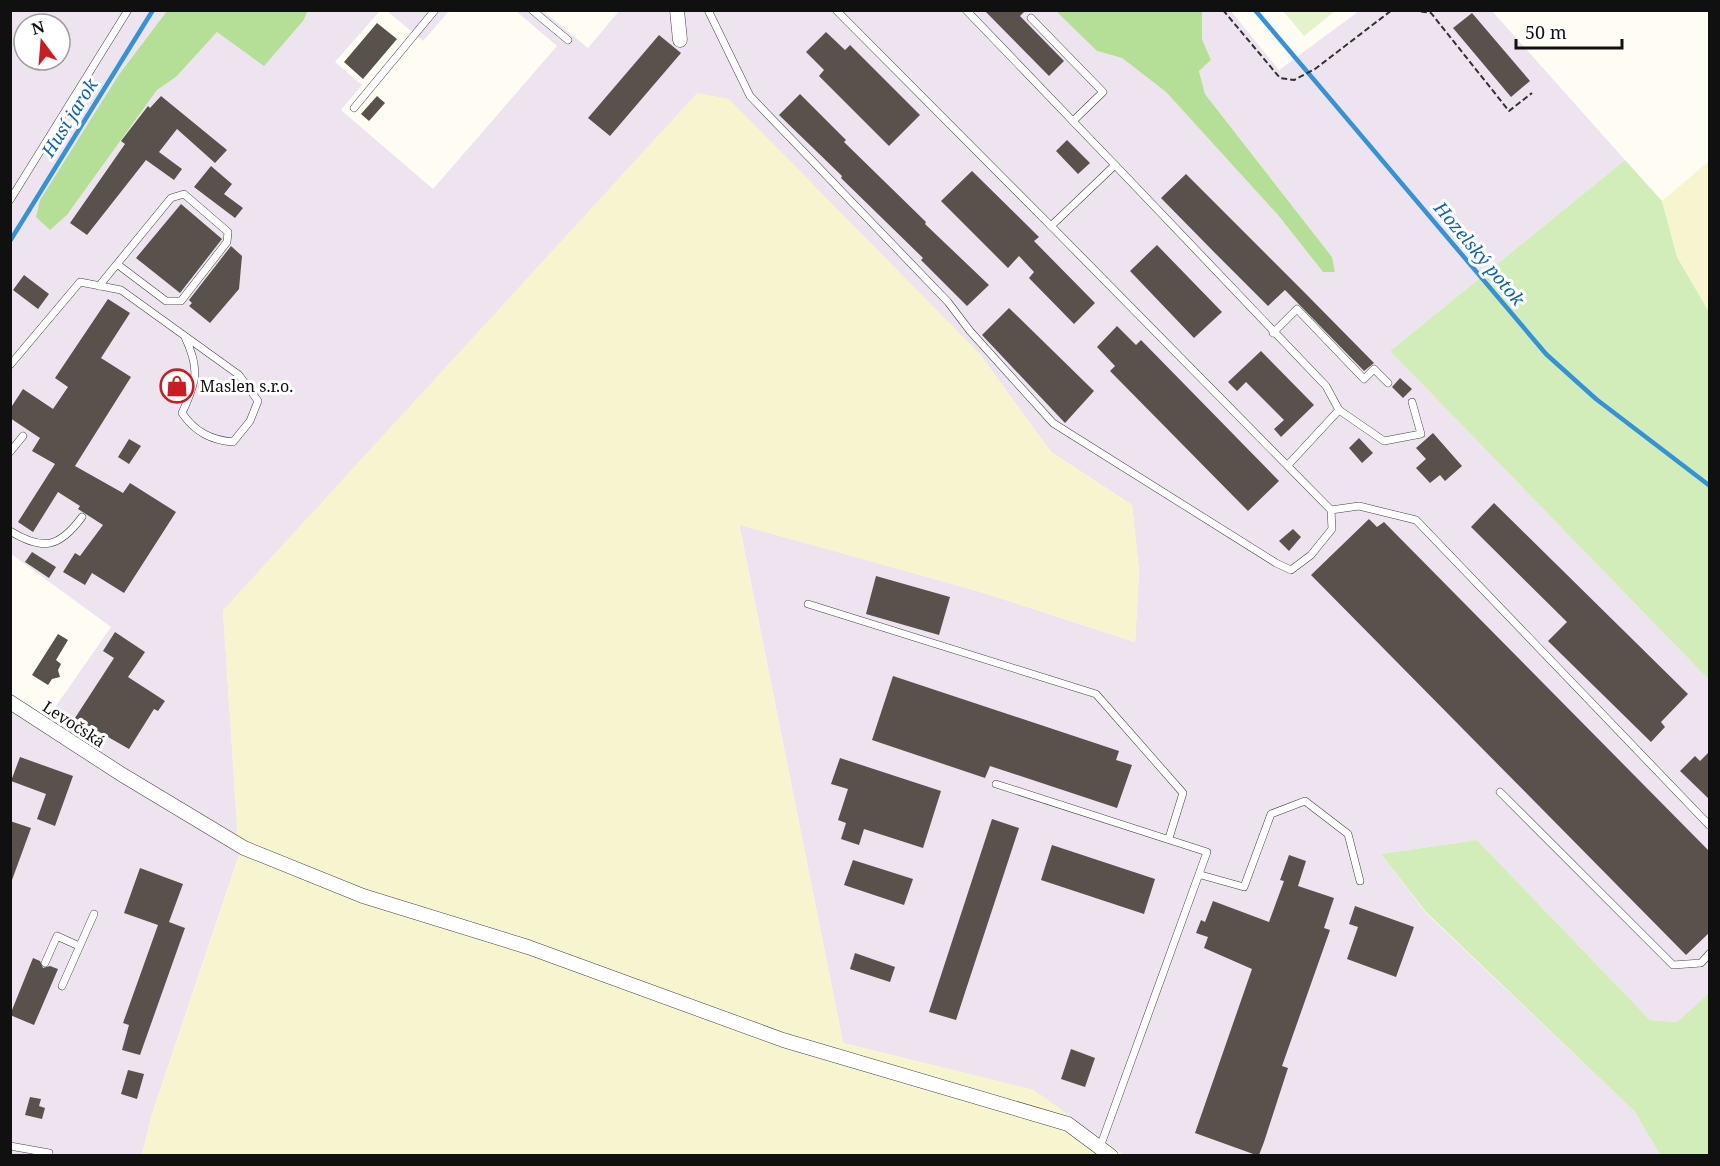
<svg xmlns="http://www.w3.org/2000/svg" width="1720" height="1166" viewBox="0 0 1720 1166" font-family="'Noto Serif',serif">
<rect width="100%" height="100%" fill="#fffdf3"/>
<!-- industrial -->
<g fill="#eee4ef" fill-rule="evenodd">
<path d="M1056,10L1097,51L1122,58L1166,92L1278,215L1323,272L1332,257L1205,94L1199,71L1211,60L1202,39V11H1231L1279,70L1359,11H1492L1625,160L1390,351L1709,680V993L1677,1022L1650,1020L1477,840L1381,854L1426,913L1635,1112L1660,1155H1124L1033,1090L843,1043L739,524L981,592L1135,642L1139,571L1132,505L1051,452L979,353L223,610L239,855L152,1114L142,1155H11V704L49,716L111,627L11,554V11H167L120,73L50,230L67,215L157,90L176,77L217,32L303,21L308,11H380L335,62L362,85L341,110L433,189L557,46L516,11H543L588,48L619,11ZM24,24H60V60H24Z"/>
<polygon points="387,11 449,11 423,41"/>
</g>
<!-- farmland -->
<g fill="#f7f5d0">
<polygon points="697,93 729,99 979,353 1051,452 1132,505 1139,571 1135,642 981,592 739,525 843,1043 1034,1090 1124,1155 142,1156 152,1114 239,855 223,610"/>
<polygon points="1709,161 1709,312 1677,257 1662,201"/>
</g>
<!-- green -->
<g fill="#d2edb9">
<polygon points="1625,160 1662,201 1677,257 1709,312 1709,680 1390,351"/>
<polygon points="1477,840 1650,1020 1677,1022 1709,993 1709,1155 1660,1155 1635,1112 1426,912 1381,854"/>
</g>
<!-- forest -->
<g fill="#b5df97">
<polygon points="167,11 308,11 303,21 264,66 217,32 176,77 157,90 67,215 50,230 36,217 40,200 120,73"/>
<polygon points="1056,11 1202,11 1202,39 1211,60 1199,71 1205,94 1332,257 1335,272 1323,272 1278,215 1166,92 1122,58 1097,51"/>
</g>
<!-- pitch -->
<polygon fill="#e4f3cb" points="1283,11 1335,11 1304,36"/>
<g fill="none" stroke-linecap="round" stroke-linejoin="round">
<!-- stream -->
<g stroke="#3692d6" stroke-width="4.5">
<polyline points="1255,10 1546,354 1596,399 1710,486"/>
<polyline points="10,241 153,10"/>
</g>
</g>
<!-- building -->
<g fill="#59514b">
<polygon points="984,10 1026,10 1020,16 1064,61 1049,76"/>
<polygon points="1472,13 1530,81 1511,97 1453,28"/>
<polygon points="377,23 397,39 363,79 344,62"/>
<polygon points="826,32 845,50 850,45 920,115 889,146 819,76 824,70 806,52"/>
<polygon points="659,35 681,53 610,136 588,118"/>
<polygon points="800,94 846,140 844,142 926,222 925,224 989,285 967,306 921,260 923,258 841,178 842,176 779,115"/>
<polygon points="161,96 227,150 215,163 177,129 159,152 182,169 174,180 146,160 87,235 70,223 125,144 121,141 148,106 150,108"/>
<polygon points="377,96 385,103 369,121 361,114"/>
<polygon points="1067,140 1090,163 1078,174 1056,151"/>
<polygon points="211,166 232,184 224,194 243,208 235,218 194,187"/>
<polygon points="972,171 1039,237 1034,241 1095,303 1074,324 1029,278 1034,272 1019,256 1008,268 941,201"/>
<polygon points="1186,174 1305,293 1374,363 1364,371 1285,290 1268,306 1213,251 1161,198"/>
<polygon points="181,204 222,239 180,293 136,258"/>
<polygon points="1157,245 1222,312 1194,338 1130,271"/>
<polygon points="231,246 242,256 239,289 210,323 189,306 192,303 189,300"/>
<polygon points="24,275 49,294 38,309 13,290"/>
<polygon points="108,299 130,313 101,358 131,377 75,466 123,493 130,483 176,512 124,593 92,573 85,585 63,572 75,553 80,556 103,525 78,509 80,506 58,492 33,532 18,522 55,464 32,451 40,438 10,418 10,409 23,389 53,409 68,387 55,378"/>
<polygon points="1009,308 1094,391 1065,423 982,335"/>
<polygon points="1117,326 1136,345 1141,340 1279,481 1248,511 1110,371 1115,366 1097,347"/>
<polygon points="1261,351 1314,405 1281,437 1274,429 1284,420 1246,382 1237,391 1228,382"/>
<polygon points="1400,378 1412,389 1403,398 1392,387"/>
<polygon points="1433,433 1462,466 1445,481 1440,475 1430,483 1416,468 1426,459 1416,448"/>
<polygon points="1359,438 1373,453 1362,463 1349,448"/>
<polygon points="129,439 141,446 129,464 118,457"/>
<polygon points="1494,503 1688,694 1661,722 1665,727 1651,742 1548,641 1567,622 1471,527"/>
<polygon points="1369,519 1377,527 1384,522 1710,852 1710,932 1686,955 1311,575"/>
<polygon points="1293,529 1301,537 1289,551 1279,541"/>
<polygon points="32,552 56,567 49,578 25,562"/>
<polygon points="876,576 950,597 939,635 866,614"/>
<polygon points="115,632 145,652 128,677 165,701 158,711 154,709 129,749 75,718 114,658 103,651"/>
<polygon points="58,634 68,640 56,660 61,664 58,670 60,677 52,679 48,685 32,675"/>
<polygon points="893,676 1119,751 1116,760 1132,765 1117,808 990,766 985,778 872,740"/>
<polygon points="1710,751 1710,800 1680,771 1695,756 1700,761"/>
<polygon points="20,757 73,776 55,826 37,819 46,794 11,781"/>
<polygon points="840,758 941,791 923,848 864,829 859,845 841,839 846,823 838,820 848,789 831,784"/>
<polygon points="992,819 1019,828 956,1020 929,1012"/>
<polygon points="10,821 31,828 12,880 10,880"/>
<polygon points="1052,845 1155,879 1144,914 1041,880"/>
<polygon points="1289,855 1306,861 1298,886 1334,898 1324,928 1330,930 1282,1066 1288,1068 1264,1142 1259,1155 1256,1155 1195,1133 1252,969 1204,948 1208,937 1196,933 1201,920 1205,922 1213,901 1269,922 1284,881 1280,880"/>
<polygon points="853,860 913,879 904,905 844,885"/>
<polygon points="140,868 183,884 169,922 185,928 140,1055 122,1050 129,1025 123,1023 158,925 124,913"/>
<polygon points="1355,906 1414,927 1396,977 1347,959 1358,927 1349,924"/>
<polygon points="855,953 895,967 890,982 850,969"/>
<polygon points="33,958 40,961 43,968 50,966 58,969 34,1025 10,1015"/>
<polygon points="1071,1049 1095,1058 1085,1087 1061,1079"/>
<polygon points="128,1070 144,1074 137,1099 121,1094"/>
<polygon points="30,1097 41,1099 39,1106 45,1108 42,1119 25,1115"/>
</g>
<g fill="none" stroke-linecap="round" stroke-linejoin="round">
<defs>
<g id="lane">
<polyline points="532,10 568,40"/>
<polyline points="708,10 750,96 948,302 970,331 1053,423 1276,563 1291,570 1311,555 1332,529 1331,510 1051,226"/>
<polyline points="836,10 1051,226 1115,165 966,10"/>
<polyline points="1031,18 1103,92 1073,121"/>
<polyline points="354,108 435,10"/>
<polyline points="1115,165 1326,386 1339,410 1288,465"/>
<polyline points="10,200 128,10"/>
<polyline points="99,286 171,198 184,194 228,232 227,242 181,301 166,301 117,264"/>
<polyline points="1273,333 1297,309 1364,379 1374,369 1388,383"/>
<path d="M10,365L80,282L121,290L239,375L258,401L250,421L233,442C211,440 195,432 182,413C197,381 200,369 185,337"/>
<polyline points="1339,410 1384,441 1421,434 1412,402"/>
<polyline points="10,452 23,436"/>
<polyline points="1331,510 1359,506 1416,520 1710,826"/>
<path d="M10,531C43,551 59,548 82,517"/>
<polyline points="808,604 1096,694 1183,793 1169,838"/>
<polyline points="996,784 1207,852 1100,1147"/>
<polyline points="1500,792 1673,965 1701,963 1710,953"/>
<polyline points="1201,875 1244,887 1271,814 1305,801 1348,834 1360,881"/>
<polyline points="45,963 57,936 79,946"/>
<polyline points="62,986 94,914"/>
<polyline points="10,1146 49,1153"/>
</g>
<g id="street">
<polyline points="677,10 680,40"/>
<polyline points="10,702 121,774 244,848 363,896 528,947 783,1040 1068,1124 1111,1156"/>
</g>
</defs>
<!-- lane casing -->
<use href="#lane" stroke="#434343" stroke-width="8"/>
<!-- street casing -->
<use href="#street" stroke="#434343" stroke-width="15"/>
<!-- path -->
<g stroke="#323232" stroke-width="2" stroke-dasharray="6 3" stroke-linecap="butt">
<polyline points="1223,10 1280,78 1294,80 1315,69 1392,10"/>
<polyline points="1412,10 1431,13 1509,111 1532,93"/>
</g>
<!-- lane -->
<use href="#lane" stroke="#fff" stroke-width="7"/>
<!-- street -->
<use href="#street" stroke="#fff" stroke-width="14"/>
</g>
<!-- icons -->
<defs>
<symbol id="shop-ring" viewBox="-11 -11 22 22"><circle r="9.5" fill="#fff" stroke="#ca1d21" stroke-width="1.5"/><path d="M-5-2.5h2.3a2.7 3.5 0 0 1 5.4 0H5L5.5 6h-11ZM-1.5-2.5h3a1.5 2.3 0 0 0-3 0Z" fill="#ca1d21"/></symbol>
</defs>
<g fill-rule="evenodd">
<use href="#shop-ring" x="158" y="367" width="38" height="38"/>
</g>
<g text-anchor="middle" stroke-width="6" stroke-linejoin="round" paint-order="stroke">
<!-- poi labels -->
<g font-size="16" fill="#101010" stroke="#fff" text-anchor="start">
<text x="200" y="392">Maslen s.r.o.</text>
</g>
<!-- street labels -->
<g font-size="16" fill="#101010" stroke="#fff">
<text transform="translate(74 724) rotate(33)" y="6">Levočská</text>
</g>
<!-- water labels -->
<g font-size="18" font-style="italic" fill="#0f63ab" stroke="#fff">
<text transform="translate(70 118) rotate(-58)" y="6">Husí jarok</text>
<text transform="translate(1479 254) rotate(50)" y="6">Hozelský potok</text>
</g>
</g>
<!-- border -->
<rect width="1720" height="1166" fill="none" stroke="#101010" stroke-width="24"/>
<!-- north arrow -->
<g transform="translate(42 42) rotate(344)"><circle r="28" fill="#ffffff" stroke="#9f9f9f" stroke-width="1.5"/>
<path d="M0-4.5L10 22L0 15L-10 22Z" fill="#ca1d21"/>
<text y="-9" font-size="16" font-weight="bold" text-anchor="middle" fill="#101010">N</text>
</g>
<!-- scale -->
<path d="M1516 39v9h106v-9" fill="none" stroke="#101010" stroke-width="3"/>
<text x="1525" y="39" font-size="18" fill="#101010" stroke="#ffffff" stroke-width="4.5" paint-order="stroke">50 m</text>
</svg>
